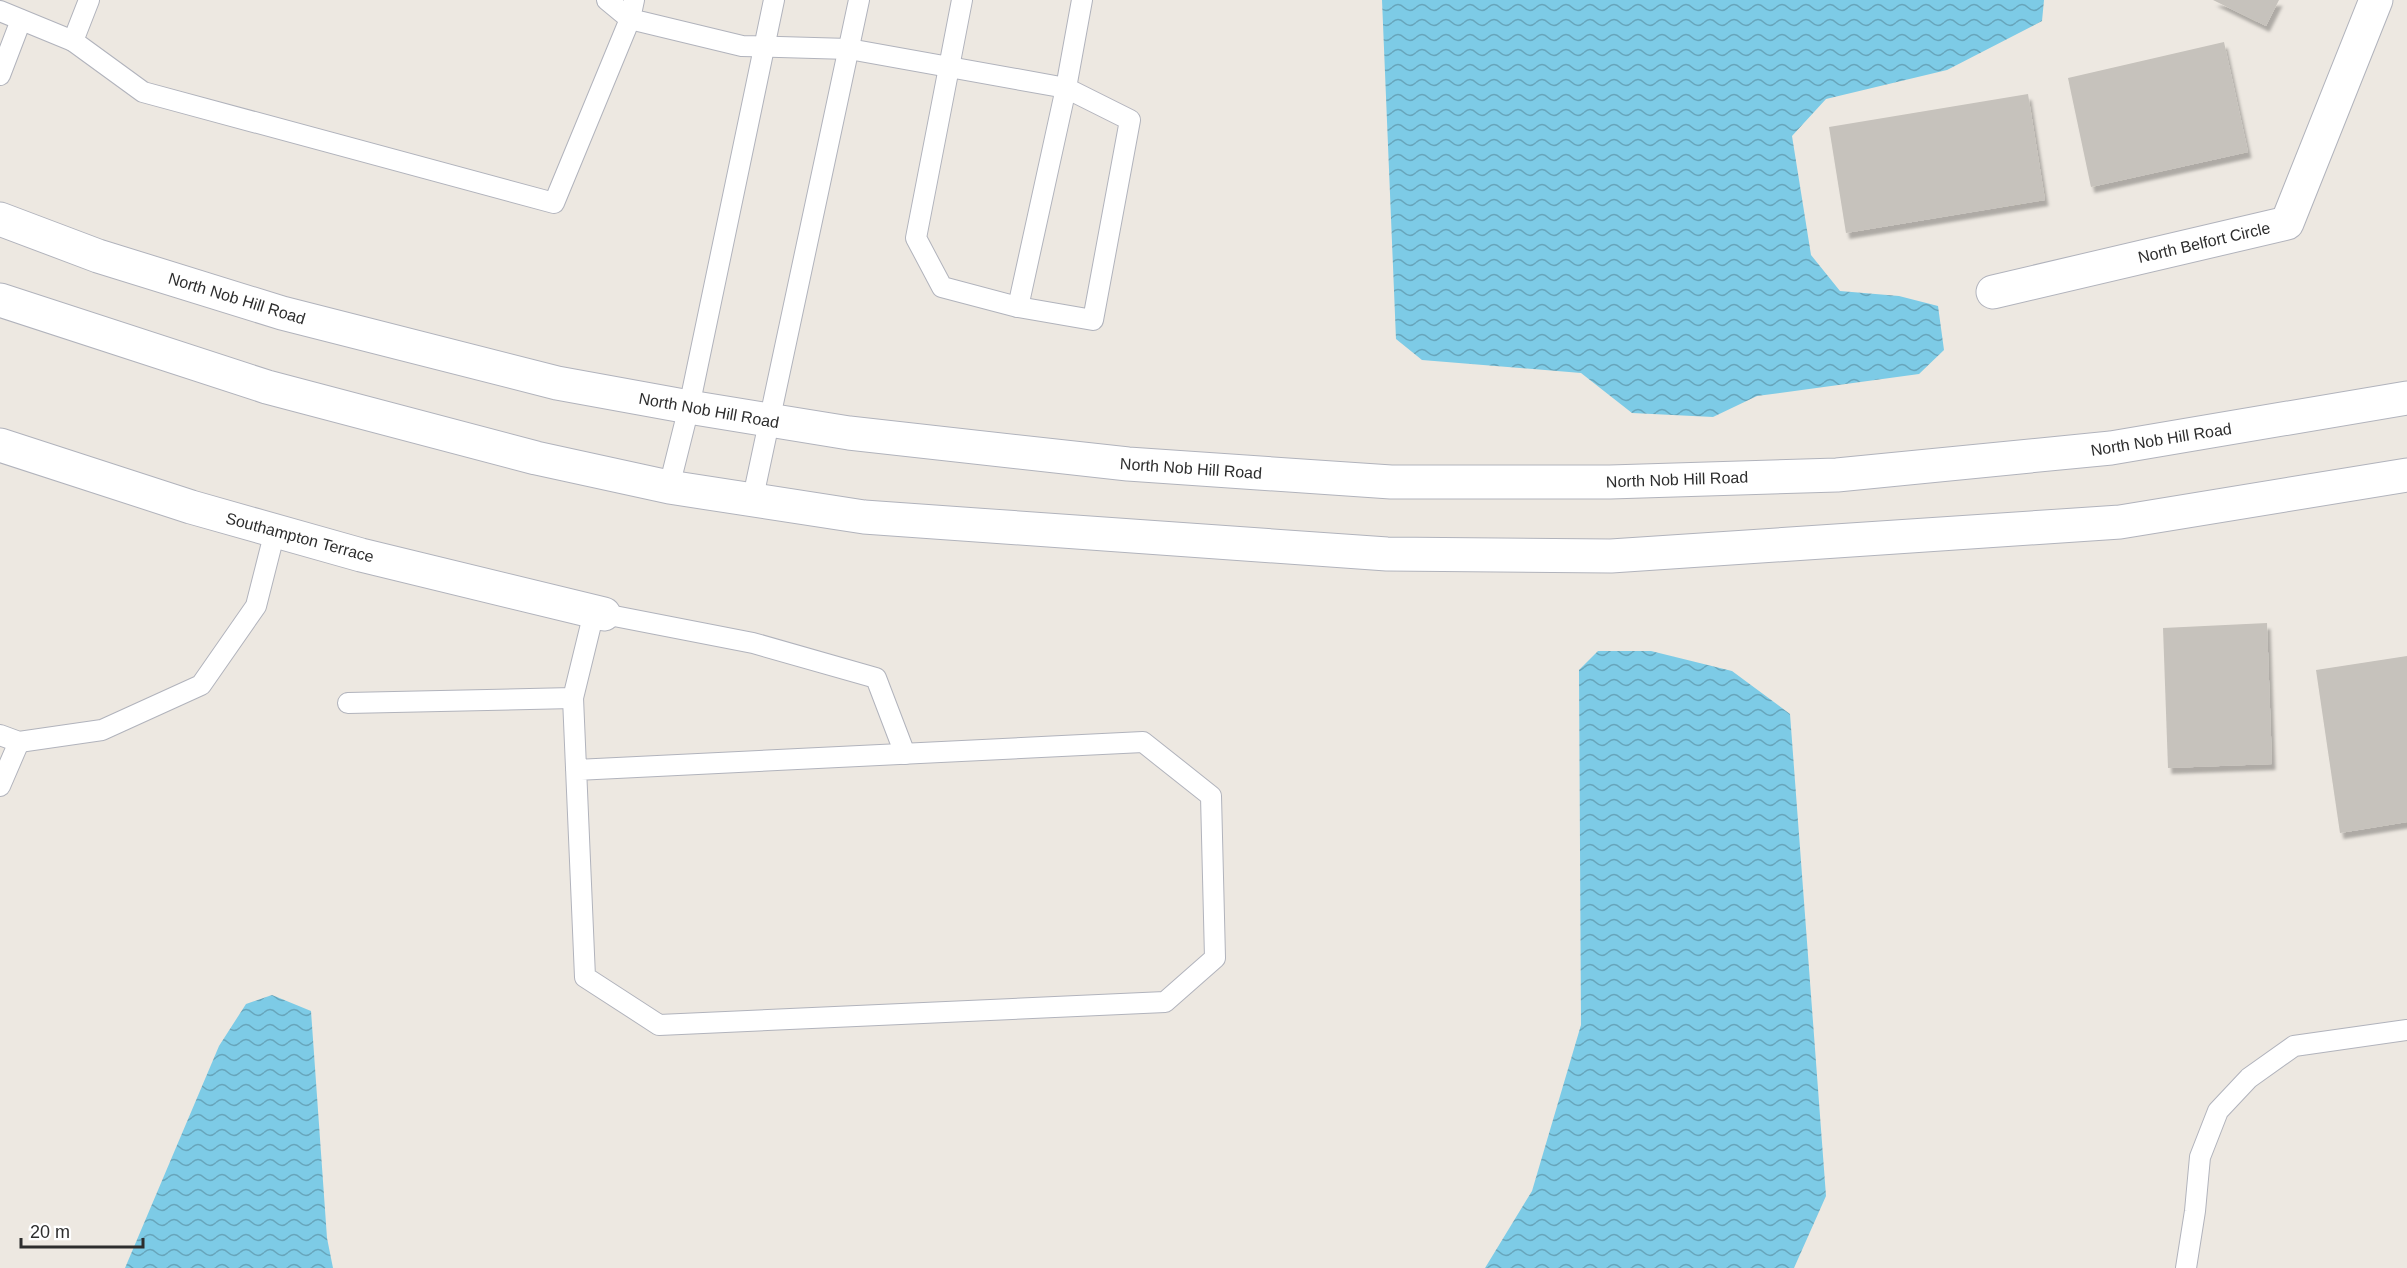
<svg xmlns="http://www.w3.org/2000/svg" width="2407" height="1268" viewBox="0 0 2407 1268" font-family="Arial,sans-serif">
<defs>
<pattern id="water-waves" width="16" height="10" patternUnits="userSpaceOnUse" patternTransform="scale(1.5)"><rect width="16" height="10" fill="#7dcbe6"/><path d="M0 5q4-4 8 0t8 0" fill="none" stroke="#67a5bb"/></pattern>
<filter id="shadow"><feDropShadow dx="3.5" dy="6" stdDeviation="1.5" flood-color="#0004"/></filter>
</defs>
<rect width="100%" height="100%" fill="#ede8e1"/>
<!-- water -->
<g fill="url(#water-waves)">
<polygon points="1382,0 2044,0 2042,21 1947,70 1826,99 1792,136 1811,255 1840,291 1899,296 1938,306 1944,350 1919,374 1757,396 1713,417 1632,413 1581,373 1422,360 1396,339"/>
<polygon points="1598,651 1651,651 1732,671 1790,714 1826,1196 1794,1268 1485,1268 1532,1191 1581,1025 1579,670"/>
<polygon points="272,995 311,1011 327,1238 333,1268 125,1268 219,1046 246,1004"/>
</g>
<!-- building -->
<g fill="#c6c2bc" filter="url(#shadow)">
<polygon points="2213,0 2279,0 2266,26"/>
<polygon points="2224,42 2248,152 2091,187 2068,78"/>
<polygon points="2028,94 2045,200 1846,233 1829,127"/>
<polygon points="2267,623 2272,764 2168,768 2163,628"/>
<polygon points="2407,656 2407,822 2340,833 2316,670"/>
</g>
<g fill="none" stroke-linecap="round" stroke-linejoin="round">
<defs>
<g id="lane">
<polyline points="89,0 73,41 143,92 554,203 630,19 607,0"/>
<polyline points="634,0 630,19 742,46 849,49 1066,88 1018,307"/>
<polyline points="962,0 916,238 942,287 1018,307 1093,320 1130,120 1066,88 1082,0"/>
<polyline points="0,11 73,41"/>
<polyline points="0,75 21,20"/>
<polyline points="669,487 689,407 774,0"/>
<polyline points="752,502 859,0"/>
<polyline points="604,614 753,643 876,678 905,754"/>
<polyline points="573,698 585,977 659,1025 1165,1002 1215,958 1211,796 1143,742 576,770"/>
<polyline points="348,703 573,698 594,612"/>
<polyline points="0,735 19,742 102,730 201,685 256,606 275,531"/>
<polyline points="0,786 19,742"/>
<polyline points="2186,1268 2195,1211 2200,1157 2218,1111 2249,1078 2294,1046 2407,1030"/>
</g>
<g id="street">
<polyline points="1993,292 2287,223 2376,0"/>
<polyline points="0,445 191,507 361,555 604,614"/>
</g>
<g id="secondary">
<polyline points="0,219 98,256 282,313 557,383 689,407 849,433 1128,464 1391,482 1610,482 1837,475 2111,448 2407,398"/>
<polyline points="0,300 267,387 536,458 669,487 864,517 1387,554 1611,556 2120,522 2407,475"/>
</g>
</defs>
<!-- lane casing -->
<use href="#lane" stroke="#b1b3bc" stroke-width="22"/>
<!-- street casing -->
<use href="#street" stroke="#b1b3bc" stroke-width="35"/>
<!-- secondary casing -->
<use href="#secondary" stroke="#b1b3bc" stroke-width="35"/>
<!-- lane -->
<use href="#lane" stroke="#fff" stroke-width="20"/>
<!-- street -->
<use href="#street" stroke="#fff" stroke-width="33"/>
<!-- secondary -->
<use href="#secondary" stroke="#fff" stroke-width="33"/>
</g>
<g text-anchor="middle" stroke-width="6" stroke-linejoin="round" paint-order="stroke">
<!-- street labels -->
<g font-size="16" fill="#2d2d2d" stroke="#fff">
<text transform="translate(2204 242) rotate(-13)" y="6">North Belfort Circle</text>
<text transform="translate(237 298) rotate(17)" y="6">North Nob Hill Road</text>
<text transform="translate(709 410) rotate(10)" y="6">North Nob Hill Road</text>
<text transform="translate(2161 439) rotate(-9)" y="6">North Nob Hill Road</text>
<text transform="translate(1191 468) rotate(4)" y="6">North Nob Hill Road</text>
<text transform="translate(1677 479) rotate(-2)" y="6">North Nob Hill Road</text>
<text transform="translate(300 537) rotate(15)" y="6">Southampton Terrace</text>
</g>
</g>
<!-- scale -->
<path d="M21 1238v9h122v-9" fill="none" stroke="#2d2d2d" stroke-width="3"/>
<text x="30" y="1238" font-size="18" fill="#2d2d2d" stroke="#ffffff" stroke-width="4.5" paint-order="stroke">20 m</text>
</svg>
